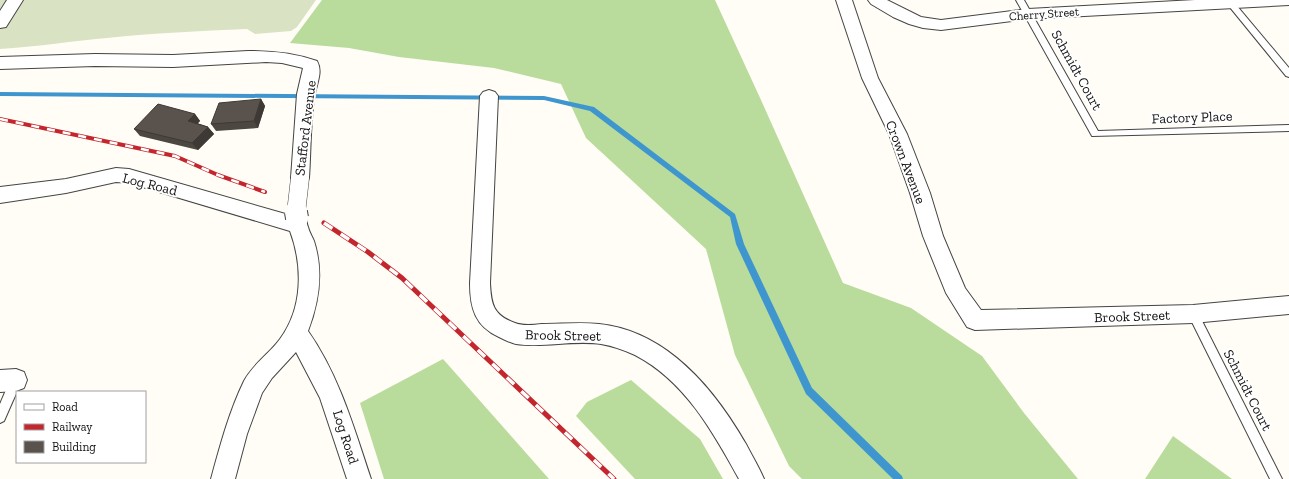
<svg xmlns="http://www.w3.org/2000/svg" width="1289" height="479" viewBox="0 0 1289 479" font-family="'Zilla Slab',serif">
<rect width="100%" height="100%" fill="#fffdf5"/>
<!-- forest -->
<g fill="#b9dc9c">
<polygon points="322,0 715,0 761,100 843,283 911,308 982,356 1024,413 1078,479 802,479 789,466 735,355 706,249 586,138 561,84 494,68 399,57 349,48 290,43"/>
<polygon points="443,359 549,479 384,479 360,403"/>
<polygon points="631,380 700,439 723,479 635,479 576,416 587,402"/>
<polygon points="1173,436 1232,479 1145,479"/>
</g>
<!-- cemetery -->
<path fill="#d9e3c4" d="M0,0H316L297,27L291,31L255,34L247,29C200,31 153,33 107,38C71,41 36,47 0,49Z"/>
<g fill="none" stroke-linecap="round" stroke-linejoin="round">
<!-- stream -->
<polygon fill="#3f96cf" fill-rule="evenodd" points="0,92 544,96 594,107 735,214 744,244 812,388 902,476 903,479 893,479 806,394 736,244 730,217 590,111 544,100 0,96"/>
<defs>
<g id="lane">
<polygon points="1016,0 1024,0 1098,131 1289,125 1289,131 1092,136"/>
<polygon points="1224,0 1232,0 1289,68 1289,77 1286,76"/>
<polygon points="1193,309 1197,311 1282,479 1270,479 1188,314 1189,311"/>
<polygon points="16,375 20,376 22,380 4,421 0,423 0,404 12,376"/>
</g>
<g id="street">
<polygon points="7,0 23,0 6,27 0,28 0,11"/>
<polygon points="836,0 852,0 878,78 907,134 930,193 943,236 965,288 981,310 1193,305 1289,296 1289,314 1193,323 975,330 967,327 946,293 923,236 910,193 889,134 862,78"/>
<polygon points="868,0 887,0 921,17 941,20 1028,9 1195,0 1289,0 1289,5 1028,19 941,30 923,28 909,24 893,17 871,4"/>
<path d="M248,51C272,51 294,53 317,61C323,72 317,82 315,94C310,121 311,150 309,178L307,183L300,185L293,183L291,178L297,94L303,68L282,63L266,62L173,67L95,66L0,69V57L95,54L173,55Z"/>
<path d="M489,90L495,92L498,96L490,283C491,304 493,315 515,323C522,326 533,325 542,324C561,324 580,322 599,324C667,331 715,390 746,444C752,456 759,467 764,479H739C713,432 685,381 635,355C624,350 613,346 601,344C573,340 544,348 516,344C511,343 505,340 499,337C475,326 470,308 470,283L480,96L483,92Z"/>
<path d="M116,168L129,169L289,215L290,212L297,210L304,212C307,218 306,222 308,227C309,232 312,236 314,241C324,272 319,302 308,331C339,375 354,428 371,479H347L320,398L296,352L272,378L262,393L247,434L235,479H211C220,446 229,412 244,381C253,364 269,354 280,339C303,308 303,266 290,231L129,183L116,182L66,193L0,203V187L66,179Z"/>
<polygon points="16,369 24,372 27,380 24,388 16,391 0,392 0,370"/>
</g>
</defs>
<!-- lane casing -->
<use href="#lane" stroke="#444" stroke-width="2"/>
<!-- street casing -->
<use href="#street" stroke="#444" stroke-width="2"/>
<!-- lane -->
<use href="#lane" fill="#fff" fill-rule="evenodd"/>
<!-- street -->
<use href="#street" fill="#fff" fill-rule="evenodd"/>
<defs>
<polyline id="rail-far1" points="0,119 175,156 218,175 265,192"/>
<polyline id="rail" points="324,223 368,252 402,278 614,479"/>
</defs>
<!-- rail-far1 casing -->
<use href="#rail-far1" stroke="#c4262e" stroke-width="4"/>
<!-- rail casing -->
<use href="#rail" stroke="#c4262e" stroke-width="5"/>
<!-- rail-far1 -->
<use href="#rail-far1" stroke="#fff" stroke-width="2.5" stroke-dasharray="8" stroke-linecap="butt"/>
<!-- rail -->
<use href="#rail" stroke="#fff" stroke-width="3.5" stroke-dasharray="10" stroke-linecap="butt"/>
<defs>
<polyline id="street-bridge-far1" points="296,213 300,178"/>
<polyline id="street-bridge" points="296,212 297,218"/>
</defs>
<!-- street-bridge-far1 casing -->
<use href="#street-bridge-far1" stroke="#444" stroke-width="19" stroke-linecap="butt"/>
<!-- street-bridge casing -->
<use href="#street-bridge" stroke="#444" stroke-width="24" stroke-linecap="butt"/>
<!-- street-bridge-far1 -->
<use href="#street-bridge-far1" stroke="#fff" stroke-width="18"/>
<!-- street-bridge -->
<use href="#street-bridge" stroke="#fff" stroke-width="22"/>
</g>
<!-- wall -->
<g fill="#4d4742">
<polygon points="261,99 265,106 258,128 216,131 211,124"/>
<polygon points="195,114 200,121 197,123 208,127 214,134 198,150 140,136 134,129"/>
</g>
<!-- shaded-wall -->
<g fill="#3f3936">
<polygon points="261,99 265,106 258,128 254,121"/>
<polygon points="195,114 200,121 194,128 188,121"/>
<polygon points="208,127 214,134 198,150 192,143"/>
</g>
<!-- building -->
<g fill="#5a524d" stroke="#3f3936">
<polygon points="261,99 254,121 211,124 219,103"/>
<polygon points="158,104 195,114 188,121 208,127 192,143 134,129"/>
</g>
<g text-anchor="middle" stroke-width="4" stroke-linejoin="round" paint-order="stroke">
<!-- far-street labels -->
<g font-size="12" fill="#111" stroke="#fff">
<text transform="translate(1044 14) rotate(-4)" y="4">Cherry Street</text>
</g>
<!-- street labels -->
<g font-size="14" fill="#111" stroke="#fff">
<text transform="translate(1077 70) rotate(61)" y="5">Schmidt Court</text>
<text transform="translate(1192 117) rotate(-2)" y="5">Factory Place</text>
<text transform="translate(305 128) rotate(-83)" y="5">Stafford Avenue</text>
<text transform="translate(906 162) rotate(69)" y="5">Crown Avenue</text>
<text transform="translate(150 184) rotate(14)" y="5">Log Road</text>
<text transform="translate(1132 316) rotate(-2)" y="5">Brook Street</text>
<text transform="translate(563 335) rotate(1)" y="5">Brook Street</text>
<text transform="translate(1248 390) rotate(63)" y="5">Schmidt Court</text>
<text transform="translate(346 437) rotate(72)" y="5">Log Road</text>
</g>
</g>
<!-- legend -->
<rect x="16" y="391" width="130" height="72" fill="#ffffff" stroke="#a0a0a0"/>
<rect x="24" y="404" width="20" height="6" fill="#ffffff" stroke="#a0a0a0"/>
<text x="52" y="411" font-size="12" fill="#111111">Road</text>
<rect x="24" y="424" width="20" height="6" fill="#c4262e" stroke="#a0a0a0"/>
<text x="52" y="431" font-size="12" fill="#111111">Railway</text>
<rect x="24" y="441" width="20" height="12" fill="#5a524d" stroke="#a0a0a0"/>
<text x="52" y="451" font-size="12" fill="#111111">Building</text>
</svg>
